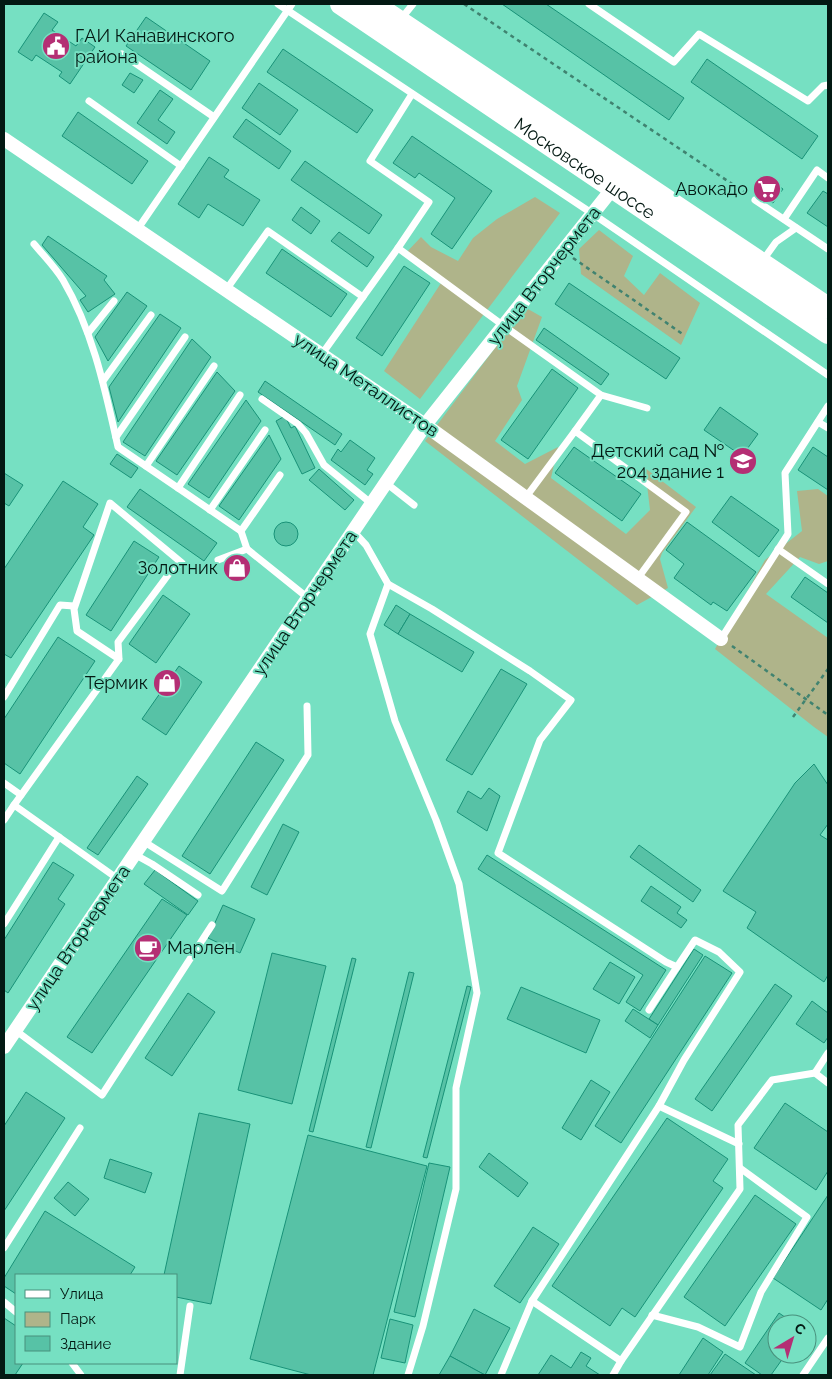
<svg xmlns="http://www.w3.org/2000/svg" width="832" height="1379" viewBox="0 0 832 1379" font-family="Raleway,sans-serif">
<rect width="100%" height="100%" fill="#76e0c2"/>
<!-- green -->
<g fill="#afb48a">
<polygon points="535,197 560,213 420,399 384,371 441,283 404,255 421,237 431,247 458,261 473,238 497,219"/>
<polygon points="599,230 633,256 624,276 644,295 660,273 700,303 681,345 581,274 579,249"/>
<polygon points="528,309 542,317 517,386 522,400 495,441 525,464 558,447 551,478 626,534 650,510 645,468 696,507 662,553 660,559 668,588 637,605 425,441 498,344"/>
<polygon points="818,489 828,496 828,561 819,564 800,557 766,594 828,638 828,737 814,727 715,649 765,560 802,531 797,491"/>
</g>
<!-- building -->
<g fill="#57c2a6" stroke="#199278">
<polygon points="502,4 546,4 684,98 669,120"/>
<polygon points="44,13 58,22 52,30 76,46 82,38 95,47 70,84 59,76 62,72 36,55 32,61 18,52"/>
<polygon points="146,17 210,61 191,90 126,46"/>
<polygon points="283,49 373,110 357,133 267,72"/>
<polygon points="707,59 818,136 802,159 691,82"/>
<polygon points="130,73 143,80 134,93 122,85"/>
<polygon points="259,83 298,110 280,135 242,108"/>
<polygon points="160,90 173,99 158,120 175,132 167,144 137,123"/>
<polygon points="78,112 148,161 132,184 62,136"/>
<polygon points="246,119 291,151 279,169 233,137"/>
<polygon points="412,136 492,191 452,249 431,234 455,198 419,173 415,178 393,163"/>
<polygon points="209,157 229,170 224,177 260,200 243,226 208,204 199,218 178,204"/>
<polygon points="305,161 382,215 369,234 291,180"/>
<polygon points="764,176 783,189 773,203 754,191"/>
<polygon points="823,191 828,194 828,227 807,213"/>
<polygon points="301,207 320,221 311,234 292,220"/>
<polygon points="339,232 374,257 367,267 331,241"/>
<polygon points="48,236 107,276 104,280 115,294 88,312 80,300 86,296 42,245"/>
<polygon points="282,249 347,294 331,317 266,273"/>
<polygon points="404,266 430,283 382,356 356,338"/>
<polygon points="569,283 680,358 666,379 555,304"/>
<polygon points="127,292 147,306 108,361 95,337"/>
<polygon points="160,314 181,328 118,422 109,387"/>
<polygon points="544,328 609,374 601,385 536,340"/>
<polygon points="192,339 211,357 145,456 123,442"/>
<polygon points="552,369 578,388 528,459 501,440"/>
<polygon points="217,372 235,391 177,475 156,461"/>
<polygon points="265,381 342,434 335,445 258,392"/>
<polygon points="246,400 261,421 209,498 188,484"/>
<polygon points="720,407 758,434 742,456 704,430"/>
<polygon points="285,416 291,428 295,426 315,468 302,474 276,421"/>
<polygon points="269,435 281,459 239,520 219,506"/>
<polygon points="350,440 375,458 367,470 373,474 365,485 331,460 338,449 341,452"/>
<polygon points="574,447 641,494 622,521 555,473"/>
<polygon points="813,447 828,457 828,490 798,470"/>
<polygon points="117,454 138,468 131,478 110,464"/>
<polygon points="319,469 354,500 345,510 309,480"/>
<polygon points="4,473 23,485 9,506 4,503"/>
<polygon points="63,481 98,504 83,527 94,535 11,658 4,654 4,569"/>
<polygon points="140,489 217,543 204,561 127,507"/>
<polygon points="731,496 779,530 759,557 712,522"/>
<polygon points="687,522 756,572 727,611 713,602 711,605 674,578 684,564 666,550"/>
<circle cx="286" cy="534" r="12"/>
<polygon points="134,541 159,557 111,631 86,615"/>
<polygon points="235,561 244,568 239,576 229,570"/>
<polygon points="805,577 828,593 828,623 791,597"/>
<polygon points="163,595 190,614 156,663 129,644"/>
<polygon points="396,605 410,614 398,634 384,625"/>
<polygon points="410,614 474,652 462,672 398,634"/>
<polygon points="58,637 95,661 20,774 4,763 4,719"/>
<polygon points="179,666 202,682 166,735 142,719"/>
<polygon points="501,669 527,684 472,775 446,760"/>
<polygon points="256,742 284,760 210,874 182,856"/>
<polygon points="814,764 828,785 828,824 820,835 828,840 828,975 824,982 747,928 756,912 723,891 795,783"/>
<polygon points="137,776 148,784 98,855 87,848"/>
<polygon points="489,788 500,796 487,831 457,812 468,791 481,799"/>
<polygon points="283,824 299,832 267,895 251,887"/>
<polygon points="639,845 701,890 693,902 630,857"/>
<polygon points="487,855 666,970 640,1011 626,1002 643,975 478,869"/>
<polygon points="53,862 74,875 58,899 65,904 8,993 4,990 4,940"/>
<polygon points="155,870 198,901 188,915 144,884"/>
<polygon points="651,886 681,907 677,913 687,920 681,928 641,901"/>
<polygon points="162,899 187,915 92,1053 67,1037"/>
<polygon points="223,905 255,919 240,953 208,938"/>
<polygon points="694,949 703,955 658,1025 649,1019"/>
<polygon points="272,953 326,966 292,1104 238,1090"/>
<polygon points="705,956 732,973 621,1143 595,1126"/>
<polygon points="352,958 356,959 313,1132 309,1131"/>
<polygon points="610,962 635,977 619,1004 593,989"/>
<polygon points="409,972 414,973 371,1148 366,1147"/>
<polygon points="775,984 792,996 712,1111 695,1099"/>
<polygon points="467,986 471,987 427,1158 423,1157"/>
<polygon points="521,987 600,1020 586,1053 507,1019"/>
<polygon points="188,993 215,1012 172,1076 145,1058"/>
<polygon points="812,1001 828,1013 828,1037 824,1043 796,1024"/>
<polygon points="633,1009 658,1025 650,1038 625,1021"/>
<polygon points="591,1080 610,1092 581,1140 562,1128"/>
<polygon points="26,1092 65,1118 4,1211 4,1126"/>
<polygon points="785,1103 828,1132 828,1171 816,1190 754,1148"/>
<polygon points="199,1113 250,1124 211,1304 176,1297 176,1275 164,1275"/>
<polygon points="667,1118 728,1159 713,1181 723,1188 635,1317 622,1308 610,1326 552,1286"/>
<polygon points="308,1135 427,1166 373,1375 311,1375 250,1359"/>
<polygon points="489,1153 528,1183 518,1197 479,1167"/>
<polygon points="110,1159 152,1173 145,1193 104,1178"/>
<polygon points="429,1163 450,1167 415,1317 394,1312"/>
<polygon points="68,1182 89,1199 75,1216 54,1198"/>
<polygon points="755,1195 796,1224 725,1326 684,1297"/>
<polygon points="828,1195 828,1299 821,1310 773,1278"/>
<polygon points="45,1211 135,1267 130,1275 16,1275 16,1294 4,1286 4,1278"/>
<polygon points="533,1227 559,1244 520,1303 494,1286"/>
<polygon points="474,1309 510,1328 485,1375 450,1356"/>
<polygon points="779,1313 795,1324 777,1324 777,1354 786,1354 771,1375 762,1375 745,1363"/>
<polygon points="4,1318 16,1326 16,1363 23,1363 15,1375 4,1375"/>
<polygon points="390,1319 413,1325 405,1363 381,1358"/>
<polygon points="703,1338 723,1352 708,1375 679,1375"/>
<polygon points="581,1352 591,1358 586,1366 600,1375 538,1375 551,1355 571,1368"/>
<polygon points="725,1354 756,1375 710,1375"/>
<polygon points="450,1356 485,1375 439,1375"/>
</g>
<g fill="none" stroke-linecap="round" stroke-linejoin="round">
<!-- path -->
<g stroke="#408370" stroke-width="2.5" stroke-dasharray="4 4" stroke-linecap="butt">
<polyline points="464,4 747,194"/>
<polyline points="573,258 684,335"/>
<polyline points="732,646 828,715"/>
<polyline points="793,717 828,669"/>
</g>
<!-- service -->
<g stroke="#fff" stroke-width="7">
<polyline points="278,4 593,214 828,375"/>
<polyline points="589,4 674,62 699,34 808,101 823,86 828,85"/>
<polyline points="401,19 413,4"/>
<polyline points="122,54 214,117"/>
<polyline points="412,94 370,161 429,202 398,248 504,326 601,395 575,431"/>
<polyline points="89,101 181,166"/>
<polyline points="755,200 828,249"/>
<polyline points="784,219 817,170 828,178"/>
<polyline points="137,230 292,4"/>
<path d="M34,244C43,255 55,267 63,280C93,331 105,389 118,447L241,531"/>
<polyline points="763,260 776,242 796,228"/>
<polyline points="226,290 268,231 363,297"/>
<polyline points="88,333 114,301"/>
<polyline points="322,354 398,248"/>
<polyline points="103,381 151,315"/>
<polyline points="601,395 647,408"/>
<polyline points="262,399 298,424 306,433 324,465 372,504"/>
<polyline points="818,422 828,428"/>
<polyline points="116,437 185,337"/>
<polyline points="146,466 214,366"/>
<polyline points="280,475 241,531 247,549 308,598"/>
<polyline points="386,483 414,505"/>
<polyline points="178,488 240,395"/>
<polyline points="526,497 575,431 686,512 638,578"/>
<polyline points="210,510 265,430"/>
<polyline points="353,531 366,545 388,584 432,609 530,671 571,700 540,740 498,853 666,962 677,967 695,940 719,952 740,972 684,1060 659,1106 532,1301 621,1361 740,1189 738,1125 772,1080 815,1073 828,1083"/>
<polyline points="778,549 828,584"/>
<polyline points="218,560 247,549"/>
<polyline points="388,584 370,634 395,721 436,820 459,884 477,993 456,1088 456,1189 423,1326 408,1375"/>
<polyline points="721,639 788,534 785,473 828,406"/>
<polyline points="4,697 60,605 74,606"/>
<polyline points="4,783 21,795"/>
<polyline points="4,820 14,805"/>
<polyline points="143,841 222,891 308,755 307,706"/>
<polyline points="134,854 152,864 198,895"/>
<polyline points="118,879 14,805 119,659 77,631 74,609 110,503 182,563 174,567 118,642 119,659"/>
<polyline points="4,924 59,837"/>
<polyline points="649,1010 677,967"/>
<polyline points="15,1030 102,1095 212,925"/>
<polyline points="815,1073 828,1053"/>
<polyline points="659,1106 739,1144"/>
<polyline points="4,1248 80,1128"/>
<polyline points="4,1302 16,1312"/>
<polyline points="652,1315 698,1327 740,1347 761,1292 807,1217 740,1168"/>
<polyline points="72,1363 81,1375"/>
<polyline points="180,1375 190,1306"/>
<polyline points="501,1375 532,1301"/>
<polyline points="613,1375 621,1361"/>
<polyline points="803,1375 828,1338"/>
</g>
<!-- minor -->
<g stroke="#fff" stroke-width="14">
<polyline points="4,139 425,425 721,639"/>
<polyline points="4,1047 425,425 617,183"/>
</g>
<!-- primary -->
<g stroke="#fff" stroke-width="22">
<path id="s1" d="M341,4L828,333"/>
<polyline points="373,4 828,308"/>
</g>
</g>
<!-- icons -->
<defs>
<symbol id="civic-disc" viewBox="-11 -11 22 22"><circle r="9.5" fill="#b42f74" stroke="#76e0c2"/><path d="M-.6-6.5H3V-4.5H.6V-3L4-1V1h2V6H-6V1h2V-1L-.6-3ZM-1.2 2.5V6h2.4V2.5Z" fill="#fff"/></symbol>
<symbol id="supermarket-disc" viewBox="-11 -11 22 22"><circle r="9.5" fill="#b42f74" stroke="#76e0c2"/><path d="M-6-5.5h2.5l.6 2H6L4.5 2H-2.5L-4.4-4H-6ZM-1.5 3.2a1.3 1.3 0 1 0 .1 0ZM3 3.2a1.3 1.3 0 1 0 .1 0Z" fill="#fff"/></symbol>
<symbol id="school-disc" viewBox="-11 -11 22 22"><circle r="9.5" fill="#b42f74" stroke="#76e0c2"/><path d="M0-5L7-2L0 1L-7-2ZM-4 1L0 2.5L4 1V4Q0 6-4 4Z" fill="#fff"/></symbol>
<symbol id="shop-disc" viewBox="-11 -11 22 22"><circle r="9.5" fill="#b42f74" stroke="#76e0c2"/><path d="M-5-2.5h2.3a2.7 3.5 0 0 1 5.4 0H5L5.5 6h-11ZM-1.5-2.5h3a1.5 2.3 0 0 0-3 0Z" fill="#fff"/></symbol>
<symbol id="cafe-disc" viewBox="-11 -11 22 22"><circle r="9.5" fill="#b42f74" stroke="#76e0c2"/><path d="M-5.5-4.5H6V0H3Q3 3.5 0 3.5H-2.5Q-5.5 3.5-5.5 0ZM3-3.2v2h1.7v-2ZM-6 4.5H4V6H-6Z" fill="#fff"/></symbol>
</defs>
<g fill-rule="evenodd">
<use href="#civic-disc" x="40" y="30" width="32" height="32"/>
<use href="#supermarket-disc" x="751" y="173" width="32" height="32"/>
<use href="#school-disc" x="727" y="445" width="32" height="32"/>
<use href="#shop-disc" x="221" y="552" width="32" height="32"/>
<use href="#shop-disc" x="151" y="667" width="32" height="32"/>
<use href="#cafe-disc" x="132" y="932" width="32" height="32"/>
</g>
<g text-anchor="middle" stroke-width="4" stroke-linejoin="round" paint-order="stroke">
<!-- poi labels -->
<g font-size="18" fill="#031913" stroke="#76e0c2" text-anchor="end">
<text x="75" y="42" text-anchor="start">ГАИ Канавинского<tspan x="75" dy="21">района</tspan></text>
<text x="748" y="195">Авокадо</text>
<text x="724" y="457">Детский сад №<tspan x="724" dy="21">204 здание 1</tspan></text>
<text x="218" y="574">Золотник</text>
<text x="148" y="689">Термик</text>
<text x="167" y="954" text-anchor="start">Марлен</text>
</g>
<!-- street labels -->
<g font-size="18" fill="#031913" stroke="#76e0c2">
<text dy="6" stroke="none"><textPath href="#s1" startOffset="294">Московское шоссе</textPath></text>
<text transform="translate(544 276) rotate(-52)" y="6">улица Вторчермета</text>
<text transform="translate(366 385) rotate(34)" y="6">улица Металлистов</text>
<text transform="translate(305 603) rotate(-56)" y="6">улица Вторчермета</text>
<text transform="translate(78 938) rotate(-56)" y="6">улица Вторчермета</text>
</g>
</g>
<!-- border -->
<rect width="832" height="1379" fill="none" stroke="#031913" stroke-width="10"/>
<!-- legend -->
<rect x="15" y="1274" width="162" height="90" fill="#76e0c2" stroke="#48907c"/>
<rect x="25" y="1290" width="25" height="8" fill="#ffffff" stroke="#48907c"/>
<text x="60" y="1299" font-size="15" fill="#031913">Улица</text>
<rect x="25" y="1312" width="25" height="15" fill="#afb48a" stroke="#48907c"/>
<text x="60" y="1324" font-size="15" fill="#031913">Парк</text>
<rect x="25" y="1336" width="25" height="15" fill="#57c2a6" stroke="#48907c"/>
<text x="60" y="1349" font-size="15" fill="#031913">Здание</text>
<!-- north arrow -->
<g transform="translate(792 1339) rotate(38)"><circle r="24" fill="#76e0c2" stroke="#48907c"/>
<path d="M0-4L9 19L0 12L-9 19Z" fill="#b42f74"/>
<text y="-8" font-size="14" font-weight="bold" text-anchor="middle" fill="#031913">С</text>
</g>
</svg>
